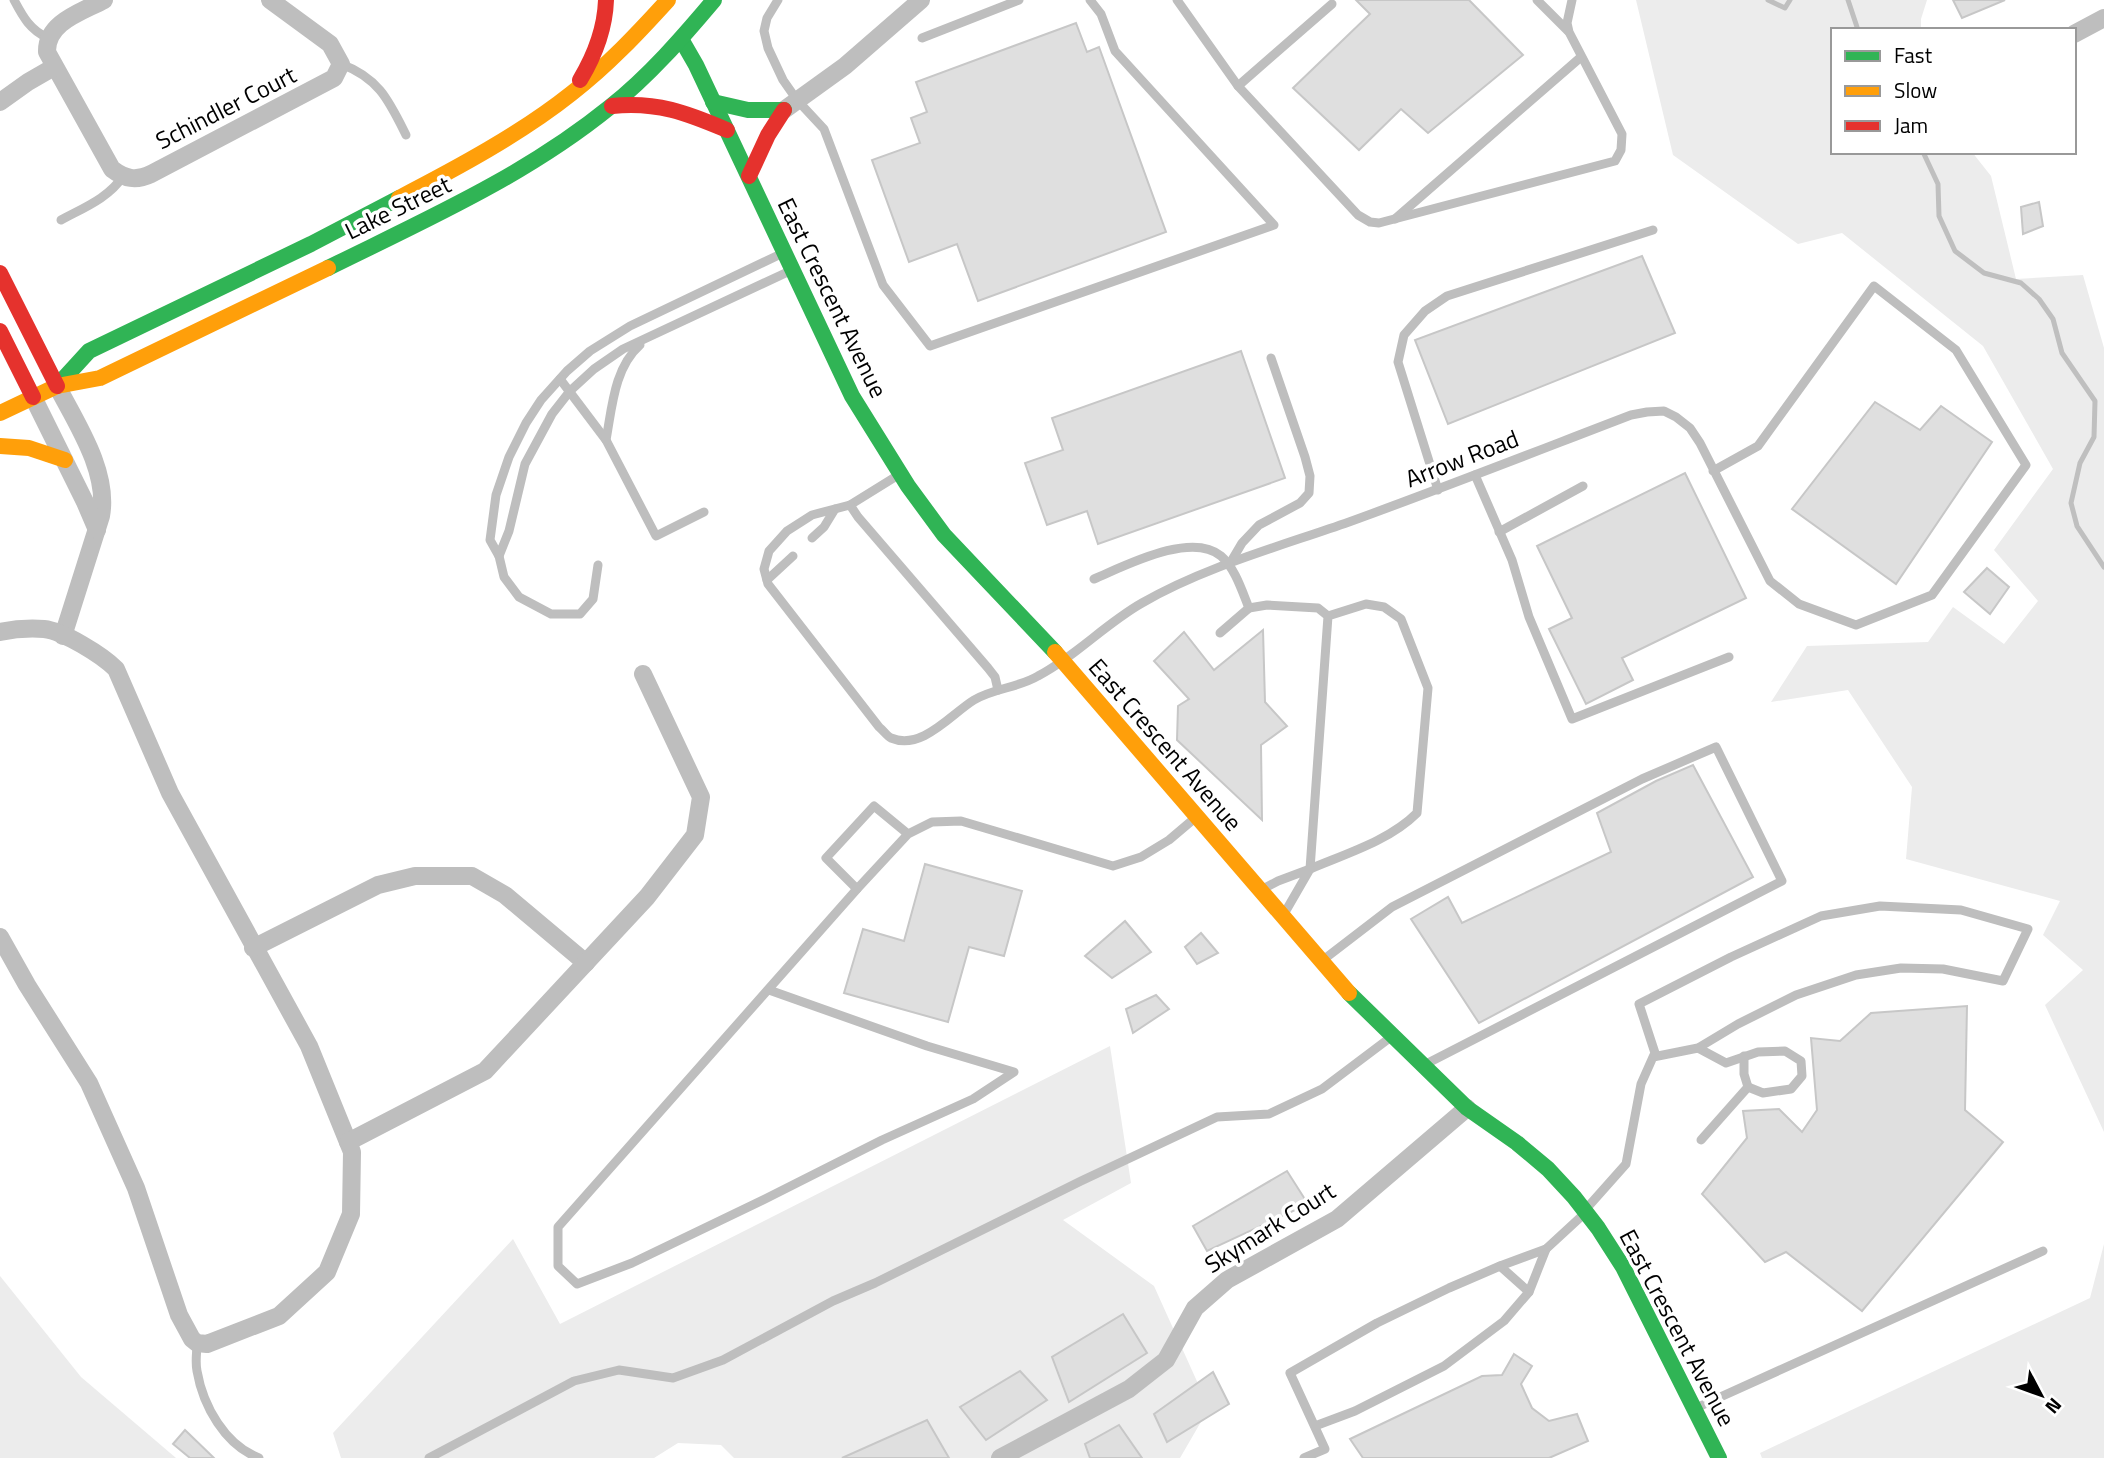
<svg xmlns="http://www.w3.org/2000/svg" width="2104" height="1458" viewBox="0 0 2104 1458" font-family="'Titillium Web',sans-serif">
<rect width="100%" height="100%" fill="#fff"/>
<!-- green -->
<g fill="#ececec">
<polygon points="1636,0 1927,0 1921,19 1921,30 1833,30 1833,152 1972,152 1991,176 2016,279 2083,275 2104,348 2104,1132 2045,1005 2083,970 2043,935 2060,901 1906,859 1912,787 1848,690 1771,702 1807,646 1928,642 1953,607 2004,644 2038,601 1994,550 2053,469 1983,346 1842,233 1798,244 1673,155"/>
<polygon points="1110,1046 1131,1183 1063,1220 1154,1286 1209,1408 1180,1458 734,1458 721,1445 678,1443 654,1458 341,1458 333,1433 513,1239 560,1324"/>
<polygon points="2104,1244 2104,1458 1762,1458 1760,1453 2090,1298"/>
<polygon points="0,1276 81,1377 176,1458 0,1458"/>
</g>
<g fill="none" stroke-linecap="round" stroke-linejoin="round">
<!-- stream -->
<g stroke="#bfbfbf" stroke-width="5">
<polyline points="1768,0 1785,8 1790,0"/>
<polyline points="1848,0 1857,27 1856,30"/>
<polyline points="1923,152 1938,184 1939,216 1955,251 1984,273 2021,283 2039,299 2053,319 2062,353 2095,401 2094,437 2080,463 2071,503 2077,526 2104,567"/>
</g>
</g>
<!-- building -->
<g fill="#dfdfdf" stroke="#c7c7c7" stroke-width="2">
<polygon points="1356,0 1469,0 1523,55 1428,133 1401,109 1359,150 1293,88 1370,14"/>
<polygon points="1953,0 2005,0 1962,18"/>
<polygon points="1076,23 1087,52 1099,47 1166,232 978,301 957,244 909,262 872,160 920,143 911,118 927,112 916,82"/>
<polygon points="2039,202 2043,226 2023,234 2021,207"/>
<polygon points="1642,256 1675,333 1448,424 1415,340"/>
<polygon points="1241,351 1285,478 1098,544 1087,511 1047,525 1025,463 1063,450 1052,418"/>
<polygon points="1875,402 1920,430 1941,406 1992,442 1896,584 1792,509"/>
<polygon points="1685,473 1746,598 1622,658 1633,680 1586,704 1549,629 1572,618 1537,546"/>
<polygon points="1987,568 2009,587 1990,614 1964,592"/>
<polygon points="1263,630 1265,702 1287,726 1261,745 1262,820 1177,740 1178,706 1189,699 1154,661 1184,632 1214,670"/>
<polygon points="1693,765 1753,877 1479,1023 1411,919 1448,897 1462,923 1611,852 1597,813 1656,781"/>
<polygon points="925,864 1022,891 1004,956 969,947 948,1022 844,993 863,929 904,941"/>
<polygon points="1125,921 1151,952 1112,978 1085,956"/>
<polygon points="1201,933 1218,953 1197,964 1185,947"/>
<polygon points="1156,995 1169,1009 1133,1033 1126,1009"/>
<polygon points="1967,1006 1965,1110 2003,1142 1862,1311 1786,1252 1765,1262 1702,1194 1747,1138 1743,1111 1779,1109 1802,1132 1817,1110 1811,1038 1840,1041 1871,1013"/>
<polygon points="1287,1171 1308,1204 1207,1251 1193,1226"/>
<polygon points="1123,1314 1147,1353 1069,1402 1052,1357"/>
<polygon points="1514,1354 1532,1366 1521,1384 1532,1408 1549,1421 1577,1414 1588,1441 1549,1458 1363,1458 1350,1439 1482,1376 1502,1375"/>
<polygon points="1020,1371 1047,1400 986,1440 960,1407"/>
<polygon points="1213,1372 1229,1404 1167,1442 1154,1414"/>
<polygon points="927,1420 949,1458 842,1458"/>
<polygon points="1119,1425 1142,1458 1090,1458 1085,1444"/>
<polygon points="185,1430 214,1458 190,1458 173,1444"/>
</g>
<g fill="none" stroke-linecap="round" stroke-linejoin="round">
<!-- lane -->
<g stroke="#bebebe" stroke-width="9">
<path d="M14,0C23,17 30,30 48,38"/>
<polyline points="778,0 767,18 764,31 768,48 783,80 797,100 824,129 883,285 930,346 1274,225 1115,51 1101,14 1090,0"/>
<polyline points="1177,0 1238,86 1358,215 1370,222 1379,223 1615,161 1621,150 1622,134 1569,32 1567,23 1572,0"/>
<polyline points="1537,0 1568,31"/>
<polyline points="922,38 1019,0"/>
<path d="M341,64C379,78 389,101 406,135"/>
<polyline points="1238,86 1332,4"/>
<polyline points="1395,219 1581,57"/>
<path d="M61,220C83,208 109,198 123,176"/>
<polyline points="783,253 630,326 590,351 567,371 541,400 526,423 509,457 496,495 490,540 499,556 509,531 525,464 552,414 570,391 594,369 623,349 792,270"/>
<polyline points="560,379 606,440 656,536 704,512"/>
<path d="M606,440C612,408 614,368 640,345"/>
<path d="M900,474L850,505L812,515L787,531L769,551L764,569L768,584L879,727C883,730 887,736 891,738C922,751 951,714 974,700C994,688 1018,688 1038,676C1076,656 1105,624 1142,603C1204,567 1281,546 1349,522C1443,488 1537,451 1631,415L1647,412L1664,411L1676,417L1690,428L1700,443L1770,581L1799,604L1856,625L1932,595L2026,465L1956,350L1874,286L1758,446L1713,471"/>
<polyline points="1475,475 1512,560 1529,617 1572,719 1729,657"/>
<polyline points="1438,490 1398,362 1404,335 1425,311 1447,296 1653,230"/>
<polyline points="850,505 858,517 988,668 995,677 998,690"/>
<polyline points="1499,532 1583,486"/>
<polyline points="812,538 824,527 835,509"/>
<polyline points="499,556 504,577 519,597 551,614 580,614 593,599 598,565"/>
<polyline points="1229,565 1242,543 1259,525 1300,503 1309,493 1310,476 1305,457 1271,358"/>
<path d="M1094,579C1125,566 1191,531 1221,556C1235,568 1242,591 1249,608L1267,605L1318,608L1328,616L1310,869C1345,854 1389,841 1417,813L1428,688L1401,619L1384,607L1366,604L1328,616"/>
<polyline points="767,580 793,556"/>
<polyline points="1220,633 1249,608"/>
<polyline points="908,834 857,889 826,858 874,806 908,834 932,822 961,821 1113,866 1141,857 1169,840 1195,818"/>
<polyline points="1261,890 1278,881 1310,869 1284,914"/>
<polyline points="1323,960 1392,907 1642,779 1716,747 1782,881 1426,1064"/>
<polyline points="769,990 927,1046 1014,1072 973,1099 882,1140 767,1198 632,1263 577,1284 558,1266 558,1227 857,889"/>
<polyline points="1698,1048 1726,1063 1758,1052 1785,1051 1801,1061 1802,1076 1791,1089 1763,1093 1748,1087"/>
<polyline points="1744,1056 1744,1074 1748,1087"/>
<polyline points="1701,1140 1748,1087"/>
<polyline points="1586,1209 1626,1164 1641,1084 1653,1057 1655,1053 1639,1004 1731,957 1821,916 1880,906 1961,910 2028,929 2003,981 1943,969 1901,968 1856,975 1796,995 1738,1024 1698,1048 1653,1057"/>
<polyline points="1500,1266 1529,1292"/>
<path d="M197,1343C197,1352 195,1362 197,1371C203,1406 225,1445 259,1458"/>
<polyline points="1696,1408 2043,1251"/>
<polyline points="1315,1426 1355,1411 1444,1366 1504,1321 1529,1292 1546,1249"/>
<polyline points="429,1458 574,1381 619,1370 673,1378 723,1360 833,1301 875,1283 1081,1181 1217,1117 1269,1114 1322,1089 1391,1037"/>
<polyline points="1304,1458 1325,1449 1290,1373 1377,1323 1449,1288 1500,1266 1546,1249 1584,1214"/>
</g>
<!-- street -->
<g stroke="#bebebe" stroke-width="18">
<path d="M104,0C82,12 46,22 47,52L112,169C125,179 136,181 151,174L334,78L341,64L330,44L270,0"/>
<polyline points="2074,34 2104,18"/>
<polyline points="0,102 28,82 54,67"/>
<polyline points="784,110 845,66 921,0"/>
<path d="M57,386C77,424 109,472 101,516L63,636"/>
<polyline points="33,397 85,502 97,530"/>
<path d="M0,632C14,629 30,628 44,629C63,631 102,655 116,669L170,793L309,1046L348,1142L352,1152L351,1214L327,1272L279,1316L207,1344L197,1343L192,1339L179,1315L136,1188L89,1083L27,985L0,937"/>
<polyline points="253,948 378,885 415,876 472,876 505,895 586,963"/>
<polyline points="348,1142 485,1071 647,897 695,835 701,797 643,674"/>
<polyline points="1000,1458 1129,1389 1166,1360 1195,1308 1227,1280 1337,1219 1467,1108"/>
</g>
<!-- fast -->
<g stroke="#30b455" stroke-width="16">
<polyline points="681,39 696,65 852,396 908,486 944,535 1055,652"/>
<polyline points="713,102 748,110 784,110"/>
<path d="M328,268C425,220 525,176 610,107C649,76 682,38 714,0"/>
<polyline points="57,386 89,351 311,244 399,198"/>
<polyline points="1349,993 1467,1108 1517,1143 1548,1169 1574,1197 1598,1228 1623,1267 1719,1458"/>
</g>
<!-- slow -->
<g stroke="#ff9f0a" stroke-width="16">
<path d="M399,198C457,168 522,133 572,93C608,65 638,33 668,0"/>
<polyline points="0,413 57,386 100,378 328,268"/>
<polyline points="0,446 29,448 65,460"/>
<polyline points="1055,652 1349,993"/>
</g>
<!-- jam -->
<g stroke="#e5322d" stroke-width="16">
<path d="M580,80C595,55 605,29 606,0"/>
<path d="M612,106C656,101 687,113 727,130"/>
<polyline points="749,176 768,135 784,110"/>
<polyline points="0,273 57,386"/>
<polyline points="0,331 33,397"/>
</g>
</g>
<g text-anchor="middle" stroke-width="7" stroke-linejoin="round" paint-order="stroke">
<!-- street labels -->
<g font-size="24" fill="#000" stroke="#fff">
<text transform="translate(226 108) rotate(-27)" y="8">Schindler Court</text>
<text transform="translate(398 208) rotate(-26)" y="8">Lake Street</text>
<text transform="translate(832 298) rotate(64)" y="8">East Crescent Avenue</text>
<text transform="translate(1462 459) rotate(-21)" y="8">Arrow Road</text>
<text transform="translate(1165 745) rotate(49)" y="8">East Crescent Avenue</text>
<text transform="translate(1270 1228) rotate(-32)" y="8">Skymark Court</text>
<text transform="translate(1677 1328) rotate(62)" y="8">East Crescent Avenue</text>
</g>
</g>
<!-- legend -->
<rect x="1831" y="28" width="245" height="126" fill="#ffffff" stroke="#999999" stroke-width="2"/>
<rect x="1845" y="51" width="35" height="10" fill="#30b455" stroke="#999999" stroke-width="2"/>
<text x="1894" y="63" font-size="21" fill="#000000">Fast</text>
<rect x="1845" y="86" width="35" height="10" fill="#ff9f0a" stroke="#999999" stroke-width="2"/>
<text x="1894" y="98" font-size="21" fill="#000000">Slow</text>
<rect x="1845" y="121" width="35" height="10" fill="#e5322d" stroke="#999999" stroke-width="2"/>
<text x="1894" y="133" font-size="21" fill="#000000">Jam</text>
<!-- north arrow -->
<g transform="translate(2041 1395) rotate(131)" stroke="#ffffff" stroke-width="5" paint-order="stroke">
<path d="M0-5L12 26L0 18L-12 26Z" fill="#000000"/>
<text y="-10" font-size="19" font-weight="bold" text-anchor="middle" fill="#000000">N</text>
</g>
</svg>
